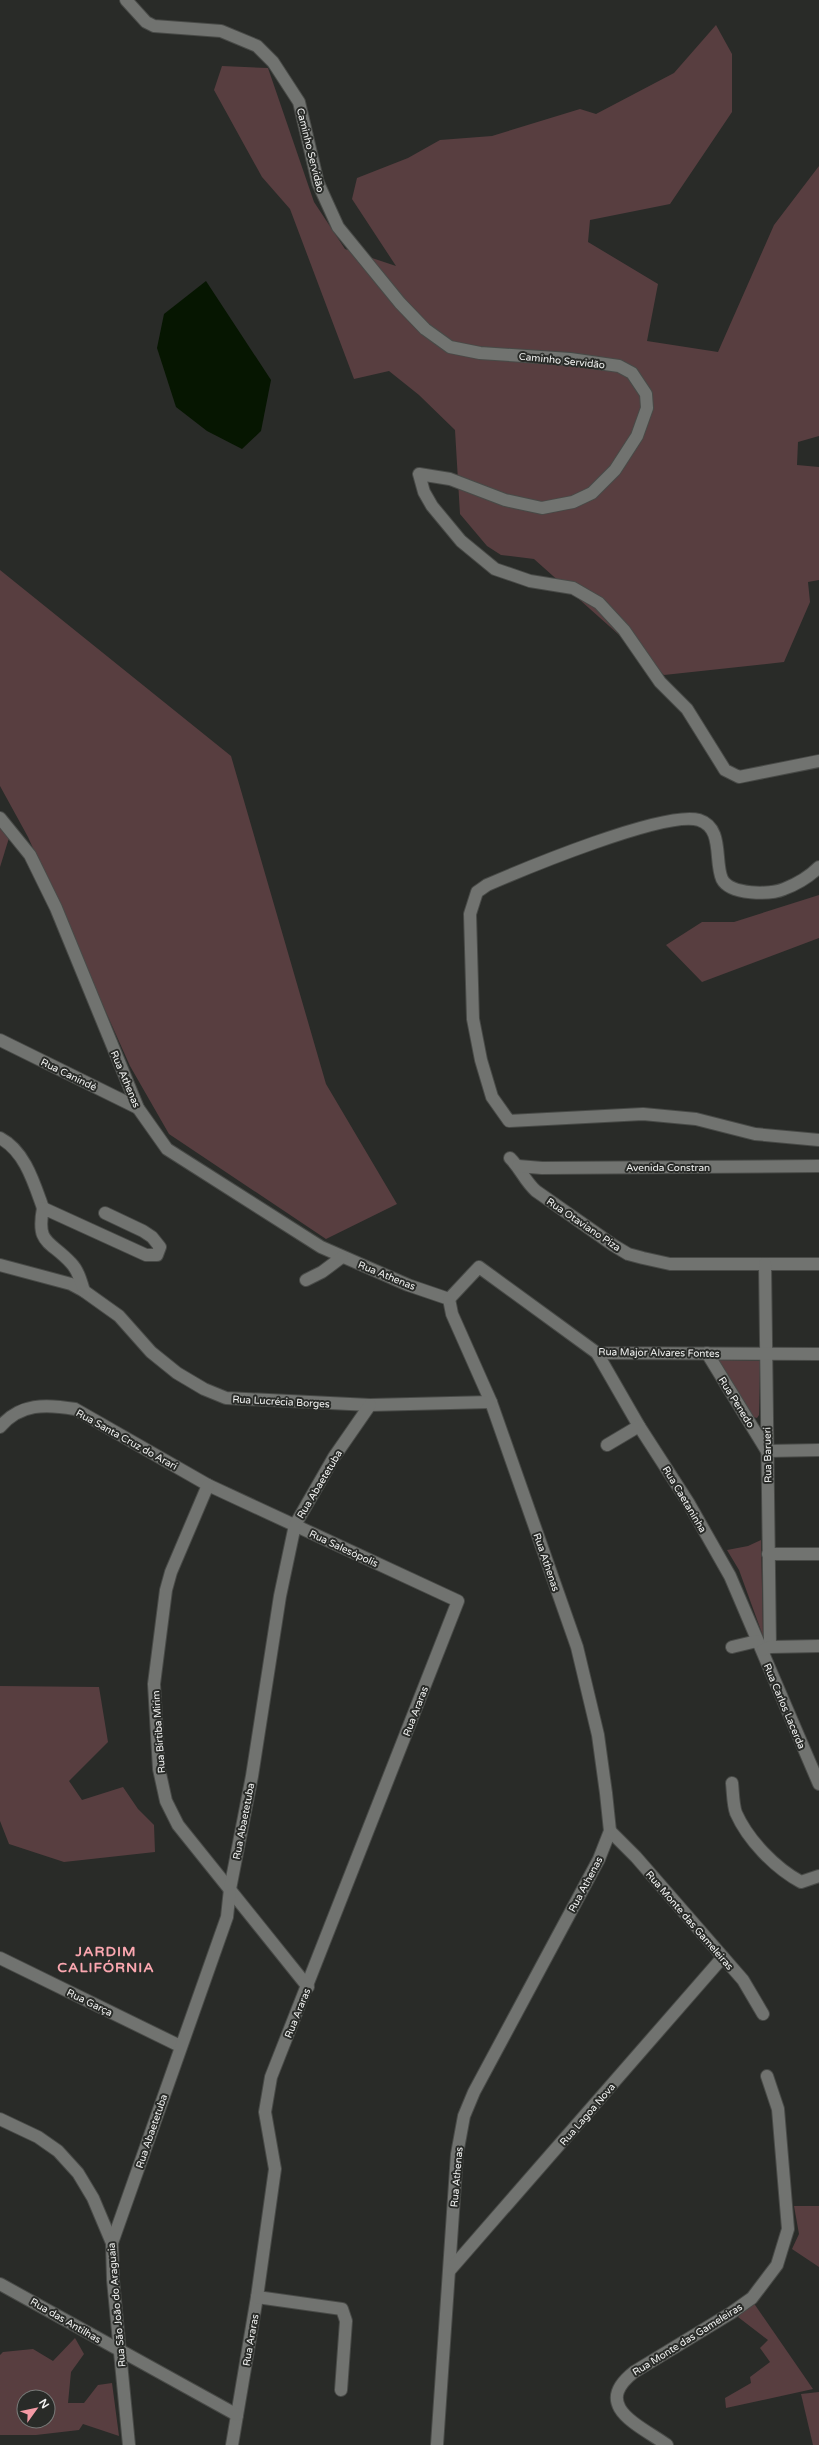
<svg xmlns="http://www.w3.org/2000/svg" width="819" height="2445" viewBox="0 0 819 2445" font-family="'Varela Round',sans-serif">
<rect width="100%" height="100%" fill="#292b28"/>
<!-- green -->
<g fill="#583e40" fill-rule="evenodd">
<polygon points="716,25 732,54 732,112 670,204 590,220 588,242 658,284 647,341 718,352 774,225 819,166 819,436 798,442 797,465 819,467 819,580 808,582 810,602 784,662 664,675 534,559 501,555 487,546 460,514 455,430 419,395 389,371 354,379 290,209 262,177 214,90 222,66 268,68 314,202 345,249 396,266 352,199 357,178 408,158 440,140 492,136 580,109 596,114 674,73"/>
<polygon points="0,570 231,756 326,1084 397,1204 326,1239 169,1134 130,1066 28,837 0,786"/>
<polygon points="0,828 9,838 0,867"/>
<polygon points="819,895 819,938 702,982 666,945 702,922 734,922"/>
<polygon points="715,1360 760,1361 759,1415 757,1418 749,1416"/>
<polygon points="761,1540 763,1636 739,1570 727,1550 748,1546"/>
<polygon points="0,1686 99,1687 108,1742 69,1781 82,1800 123,1787 138,1809 154,1825 155,1852 64,1862 9,1844 0,1821"/>
<polygon points="794,2206 819,2206 819,2267 792,2249 799,2234"/>
<polygon points="753,2302 813,2389 726,2408 725,2398 751,2383 750,2377 770,2362 760,2348 768,2340 738,2317"/>
<path d="M75,2338L84,2354L71,2372L68,2403H84L98,2385L112,2383L119,2436L83,2424L79,2430L36,2435H0V2355L3,2352L33,2349L53,2361ZM24,2397H48V2421H24Z"/>
<polygon points="819,2392 819,2445 813,2445 801,2394"/>
</g>
<!-- water -->
<polygon fill="#061601" points="206,281 271,380 261,431 242,449 207,431 176,407 157,348 164,314"/>
<g fill="none" stroke-linecap="round" stroke-linejoin="round">
<defs>
<g id="minor">
<polyline points="126,0 146,22 154,26 221,31 257,46 273,62 299,102 318,183 338,227 400,303 425,329 450,347 480,353 570,359 619,366 632,373 646,394 647,408 637,436 615,470 592,493 573,502 542,508 505,500 450,479 419,474 424,492 432,506 461,541 495,569 530,581 573,588 599,603 624,630 660,682 687,709 725,770 739,777 819,761"/>
<polyline points="0,818 30,855 56,908 138,1108 167,1149 321,1247 408,1285 449,1299 452,1314 491,1402 577,1647 598,1735 606,1793 610,1831 599,1859 474,2092 464,2116 457,2154 437,2445"/>
<path d="M819,867C809,877 797,884 784,889C770,895 730,895 722,879C714,861 724,828 699,820C665,810 524,869 487,885L477,892L470,914L473,1019L481,1060L492,1097L509,1121L643,1114L696,1119L755,1134L819,1140"/>
<polyline points="0,1040 138,1108"/>
<path d="M0,1138C25,1151 34,1183 43,1208"/>
<path d="M510,1158C521,1169 524,1180 536,1191L613,1245L628,1254L643,1258L670,1264H819"/>
<polyline points="518,1166 542,1168 819,1166"/>
<polyline points="765,1264 770,1647"/>
<polyline points="0,1265 71,1284 84,1291 119,1316 151,1352 177,1373 204,1389 226,1398 370,1405 491,1402"/>
<polyline points="306,1280 322,1272 342,1257"/>
<path d="M84,1291C81,1281 78,1270 71,1263C50,1240 36,1245 43,1208L146,1255H157L160,1247L152,1237L143,1231L105,1213"/>
<polyline points="449,1299 479,1267 597,1353 819,1354"/>
<polyline points="597,1353 639,1426 688,1502 730,1576 819,1784"/>
<polyline points="707,1353 767,1451 819,1450"/>
<path d="M0,1427C20,1403 46,1404 75,1409L208,1485L458,1601L271,2077L265,2112L275,2169L257,2297L232,2445"/>
<polyline points="607,1445 639,1426"/>
<polyline points="208,1485 171,1572 166,1590 154,1684 159,1769 166,1801 178,1825 308,1987"/>
<polyline points="768,1554 819,1554"/>
<polyline points="732,1647 757,1641"/>
<polyline points="763,1650 770,1647 819,1646"/>
<path d="M732,1783C733,1792 733,1805 736,1813C748,1840 775,1868 801,1882L819,1876"/>
<polyline points="610,1831 636,1857 743,1980 763,2014"/>
<polyline points="0,1958 180,2046"/>
<polyline points="0,2119 38,2137 58,2151 78,2173 93,2198 112,2243 113,2280 129,2445"/>
<polyline points="112,2243 227,1917 230,1889 252,1776 280,1596 295,1525 334,1457 370,1405"/>
<polyline points="450,2270 723,1957"/>
<polyline points="0,2284 237,2415"/>
<polyline points="257,2297 342,2309 346,2321 341,2390"/>
<path d="M667,2445C639,2425 591,2406 634,2372L731,2313L752,2298L777,2265L788,2229L778,2109L767,2076"/>
</g>
</defs>
<!-- minor casing -->
<use href="#minor" stroke="#484a47" stroke-width="14"/>
<!-- minor -->
<use href="#minor" stroke="#717370" stroke-width="12"/>
</g>
<g text-anchor="middle" stroke-width="4" stroke-linejoin="round" paint-order="stroke">
<!-- street labels -->
<g font-size="10" fill="#f2f3f2" stroke="#292b28">
<text transform="translate(311 150) rotate(76)" y="4">Caminho Servidão</text>
<text transform="translate(562 360) rotate(6)" y="4">Caminho Servidão</text>
<text transform="translate(69 1074) rotate(26)" y="4">Rua Canindé</text>
<text transform="translate(126 1079) rotate(67)" y="4">Rua Athenas</text>
<text x="668" y="1171">Avenida Constran</text>
<text transform="translate(584 1224) rotate(34)" y="4">Rua Otaviano Piza</text>
<text transform="translate(387 1275) rotate(22)" y="4">Rua Athenas</text>
<text transform="translate(659 1352) rotate(1)" y="4">Rua Major Alvares Fontes</text>
<text transform="translate(281 1401) rotate(3)" y="4">Rua Lucrécia Borges</text>
<text transform="translate(737 1402) rotate(58)" y="4">Rua Penedo</text>
<text transform="translate(127 1439) rotate(29)" y="4">Rua Santa Cruz do Arari</text>
<text transform="translate(767 1455) rotate(-91)" y="4">Rua Barueri</text>
<text transform="translate(319 1484) rotate(-59)" y="4">Rua Abaetetuba</text>
<text transform="translate(685 1499) rotate(59)" y="4">Rua Caetaninha</text>
<text transform="translate(344 1548) rotate(25)" y="4">Rua Salesópolis</text>
<text transform="translate(547 1562) rotate(71)" y="4">Rua Athenas</text>
<text transform="translate(785 1706) rotate(67)" y="4">Rua Carlos Lacerda</text>
<text transform="translate(415 1711) rotate(-69)" y="4">Rua Araras</text>
<text transform="translate(158 1732) rotate(-94)" y="4">Rua Birtiba Mirim</text>
<text transform="translate(243 1821) rotate(-79)" y="4">Rua Abaetetuba</text>
<text transform="translate(585 1884) rotate(-62)" y="4">Rua Athenas</text>
<text transform="translate(690 1920) rotate(49)" y="4">Rua Monte das Gameleiras</text>
<text transform="translate(90 2002) rotate(26)" y="4">Rua Garça</text>
<text transform="translate(297 2013) rotate(-68)" y="4">Rua Araras</text>
<text transform="translate(587 2114) rotate(-49)" y="4">Rua Lagoa Nova</text>
<text transform="translate(151 2131) rotate(-71)" y="4">Rua Abaetetuba</text>
<text transform="translate(456 2177) rotate(-85)" y="4">Rua Athenas</text>
<text transform="translate(116 2305) rotate(-95)" y="4">Rua São João do Araguaia</text>
<text transform="translate(66 2320) rotate(30)" y="4">Rua das Antilhas</text>
<text transform="translate(687 2339) rotate(-32)" y="4">Rua Monte das Gameleiras</text>
<text transform="translate(250 2340) rotate(-80)" y="4">Rua Araras</text>
</g>
<!-- district labels -->
<g font-size="14" font-weight="bold" letter-spacing="1" fill="#fba7b0" stroke="#292b28">
<text x="106" y="1956">JARDIM<tspan x="106" dy="16">CALIFÓRNIA</tspan></text>
</g>
</g>
<!-- north arrow -->
<g transform="translate(36 2409) rotate(57)"><circle r="19" fill="#292b28" stroke="#797b79"/>
<path d="M0-3L7 15L0 10L-7 15Z" fill="#f49aa5"/>
<text y="-6" font-size="11" font-weight="bold" text-anchor="middle" fill="#f2f3f2">N</text>
</g>
</svg>
